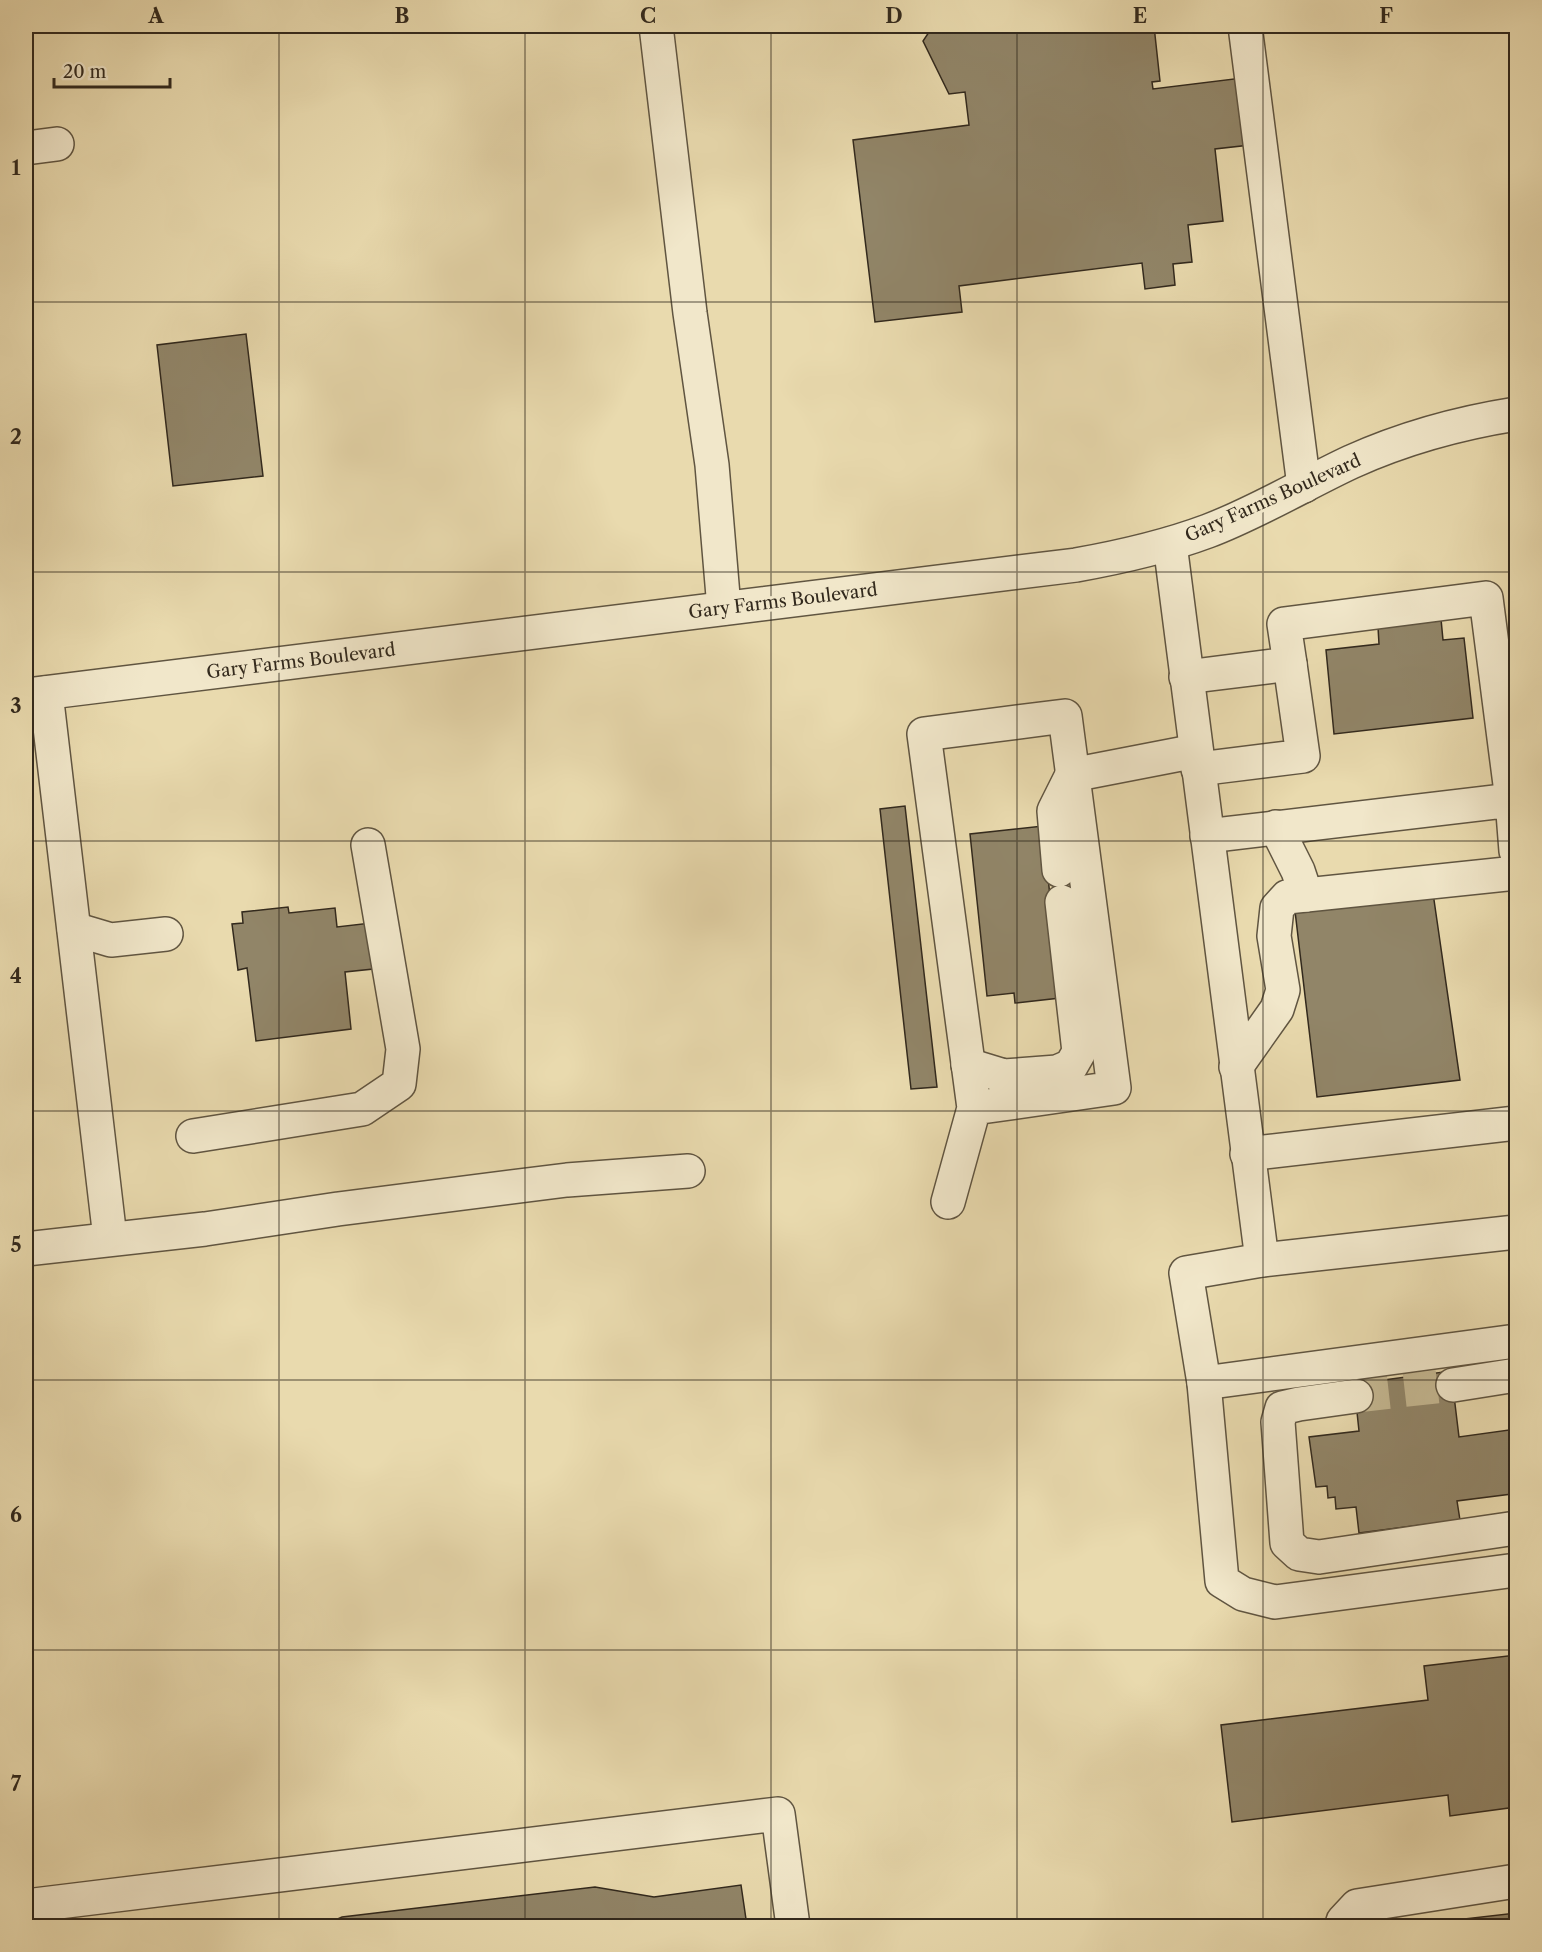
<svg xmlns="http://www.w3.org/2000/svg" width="1542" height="1952" viewBox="0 0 1542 1952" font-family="'Libre Caslon Text',serif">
<rect width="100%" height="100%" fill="#e9daae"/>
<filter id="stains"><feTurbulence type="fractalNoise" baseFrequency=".00333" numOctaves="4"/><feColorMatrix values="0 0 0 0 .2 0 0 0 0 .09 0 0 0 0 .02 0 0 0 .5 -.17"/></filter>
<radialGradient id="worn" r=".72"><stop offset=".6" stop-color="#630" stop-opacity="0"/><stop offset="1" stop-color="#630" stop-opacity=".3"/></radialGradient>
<!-- building -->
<g fill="#918568" stroke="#32291d" stroke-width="1.5">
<polygon points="933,26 1154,26 1160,81 1152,82 1153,89 1242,78 1250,145 1215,149 1223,221 1188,225 1192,262 1173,264 1175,285 1145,289 1142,263 959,286 962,312 875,322 853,140 969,125 965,92 949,94 923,41"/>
<polygon points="246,334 263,476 173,486 157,345"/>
<polygon points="1441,619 1443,640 1464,638 1473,718 1334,734 1326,650 1379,644 1378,627"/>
<polygon points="905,806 937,1087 911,1089 880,809"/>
<polygon points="1043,826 1060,998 1015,1003 1014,993 987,996 970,834"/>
<polygon points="1433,893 1460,1080 1317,1097 1295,911"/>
<polygon points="288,907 289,913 335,908 337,927 397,920 402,966 345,972 351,1029 256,1041 247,968 238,970 232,924 243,923 242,912"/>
<polygon points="1451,1371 1459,1437 1516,1429 1516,1492 1512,1494 1457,1501 1460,1520 1359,1533 1356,1507 1336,1509 1335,1497 1328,1498 1327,1486 1316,1487 1309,1437 1359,1431 1354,1384"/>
<polygon points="1516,1655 1516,1807 1450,1816 1448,1795 1232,1822 1221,1725 1428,1700 1424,1666"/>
<polygon points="741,1885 747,1926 322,1926 342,1917 595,1887 654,1897"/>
<polygon points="1516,1913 1516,1926 1403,1926"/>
</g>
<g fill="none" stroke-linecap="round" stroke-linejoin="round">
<!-- minor-tunnel -->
<polyline stroke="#c4b791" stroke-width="33" stroke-dasharray="33 16" stroke-linecap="butt" points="1356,1396 1453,1385"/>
<defs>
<g id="minor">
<polyline points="656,26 690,313 712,465 724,608"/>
<polyline points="1245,26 1304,486"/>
<polyline points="26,148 57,144"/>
<polyline points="1170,544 1262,1260"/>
<polyline points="1186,677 1290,664 1284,624 1486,598 1512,800"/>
<polyline points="46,693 110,1238"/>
<path d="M26,695L1076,565C1121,557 1165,547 1208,531C1256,513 1304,484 1351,462C1404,438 1459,423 1516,414"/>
<polyline points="1198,769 1303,756 1290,664"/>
<polyline points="1276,827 1298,871 1306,895"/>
<polyline points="1207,836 1512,800 1516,851"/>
<polyline points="1059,870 1054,811 1072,775 1196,751"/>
<polyline points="74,929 111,940 166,934"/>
<polyline points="968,1065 1004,1076 1057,1072 1071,1066 1079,1052 1062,902"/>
<polyline points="1236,1067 1277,1009 1283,990 1274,936 1277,908 1287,897 1516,873"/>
<polyline points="193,1136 362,1109 399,1084 403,1049 368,845"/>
<polyline points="1247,1154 1516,1123"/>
<polyline points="948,1202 974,1108 924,734 1065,716 1114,1088 974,1108"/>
<polyline points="1516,1232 1262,1260 1186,1273 1204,1383 1222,1581 1243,1594 1275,1602 1516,1570"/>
<polyline points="26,1249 205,1229 338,1209 567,1180 688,1171"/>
<polyline points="1204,1383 1516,1341"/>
<polyline points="1453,1385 1516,1375"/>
<polyline points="1356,1396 1299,1404 1282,1408 1278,1422 1287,1543 1299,1554 1319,1557 1516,1528"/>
<polyline points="26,1906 778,1814 793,1926"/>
<polyline points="1342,1926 1343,1921 1357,1906 1516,1881"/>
</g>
</defs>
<!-- minor casing -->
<use href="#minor" stroke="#605541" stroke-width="36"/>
<!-- minor -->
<use href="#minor" stroke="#f1e7ca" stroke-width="33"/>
</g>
<!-- grid -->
<path fill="none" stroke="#32291d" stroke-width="1.5" stroke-opacity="0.55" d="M279,26V1926M525,26V1926M771,26V1926M1017,26V1926M1263,26V1926M26,302H1516M26,572H1516M26,841H1516M26,1111H1516M26,1380H1516M26,1650H1516"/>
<g text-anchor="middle" stroke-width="6" stroke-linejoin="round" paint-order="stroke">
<!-- street labels -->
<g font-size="18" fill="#32291d" stroke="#f1e7ca">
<text transform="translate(1273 498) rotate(-24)" y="6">Gary Farms Boulevard</text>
<text transform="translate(783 601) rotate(-7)" y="6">Gary Farms Boulevard</text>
<text transform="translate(301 661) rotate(-7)" y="6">Gary Farms Boulevard</text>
</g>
</g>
<!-- margin -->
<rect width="1542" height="1952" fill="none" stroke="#e9daae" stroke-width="66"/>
<!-- scale -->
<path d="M54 78v9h116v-9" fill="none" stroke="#32291d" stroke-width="3"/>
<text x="63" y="78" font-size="18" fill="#32291d" stroke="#f1e7ca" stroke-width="4.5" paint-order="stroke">20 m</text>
<rect x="33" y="33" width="1476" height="1886" fill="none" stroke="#32291d" stroke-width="2"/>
<g font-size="20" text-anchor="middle" font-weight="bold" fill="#32291d">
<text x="156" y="23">A</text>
<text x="402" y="23">B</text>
<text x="648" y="23">C</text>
<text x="894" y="23">D</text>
<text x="1140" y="23">E</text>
<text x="1386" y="23">F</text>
<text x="16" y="175">1</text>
<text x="16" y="444">2</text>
<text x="16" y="713">3</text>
<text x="16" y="983">4</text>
<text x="16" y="1252">5</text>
<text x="16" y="1522">6</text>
<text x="16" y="1791">7</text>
</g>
<rect width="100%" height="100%" filter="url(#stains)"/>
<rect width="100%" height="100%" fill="url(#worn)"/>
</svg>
